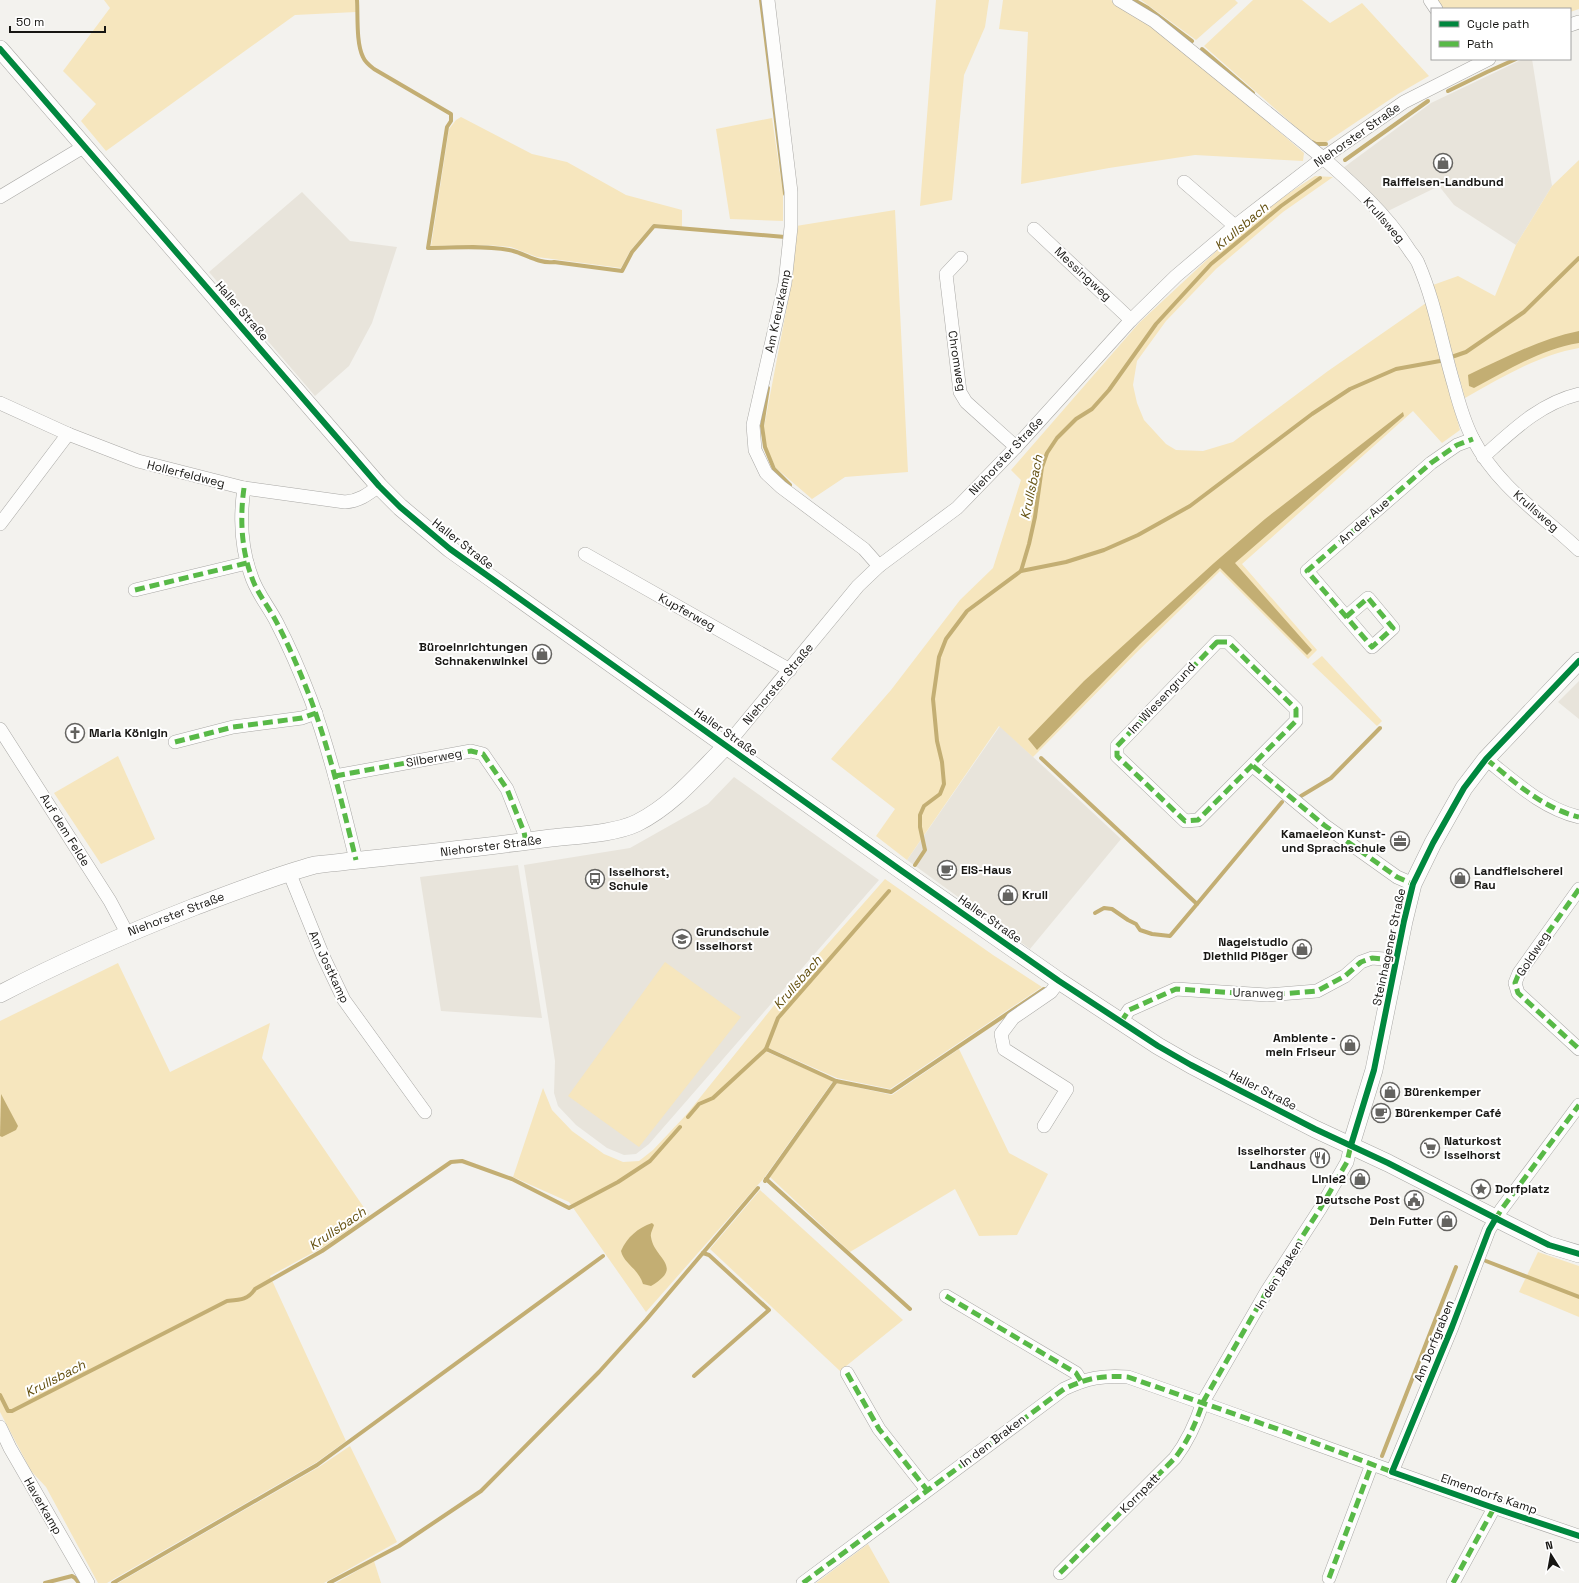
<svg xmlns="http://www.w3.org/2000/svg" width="1579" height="1583" viewBox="0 0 1579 1583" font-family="'Space Grotesk',sans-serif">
<rect width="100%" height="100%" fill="#f3f2ee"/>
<!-- built -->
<g fill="#e8e4db">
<polygon points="1523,59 1532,59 1552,186 1516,245 1454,205 1439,186 1388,211 1343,168 1431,103"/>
<polygon points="302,192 350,241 397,247 372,323 349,366 315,396 209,272"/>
<polygon points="1579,681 1579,719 1558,702"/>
<polygon points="1000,726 1121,839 1030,949 907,860"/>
<polygon points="734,777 879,880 649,1144 636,1154 624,1155 607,1148 576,1125 558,1106 554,1093 555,1061 524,865 630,848 708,804"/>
<polygon points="518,865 542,1018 441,1011 420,877"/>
</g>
<!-- green -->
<g fill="#f6e6be">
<polygon points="104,0 355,0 356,12 295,15 106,151 81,121 96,104 63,71 110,8"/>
<polygon points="936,0 989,0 985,27 964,75 952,200 920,206"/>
<polygon points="1003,0 1111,0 1152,25 1189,54 1304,153 1303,161 1195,155 1109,168 1021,184 1028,32 999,29"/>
<polygon points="1141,0 1235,0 1238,3 1196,40"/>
<polygon points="1253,0 1302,0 1330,23 1362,3 1429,76 1398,94 1325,143 1315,142 1307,137 1204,46"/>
<polygon points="1437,0 1579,0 1579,9 1570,12 1570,9 1442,9"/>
<polygon points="461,117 532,154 567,162 626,195 682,210 682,227 653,224 630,251 621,268 537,257 511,247 487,245 431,246 449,129 456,120"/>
<polygon points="772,118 783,194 783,221 730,219 716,129"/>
<path d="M1579,160V348C1538,355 1501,378 1465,398L1433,285L1458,276L1495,296L1516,245L1552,186Z"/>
<polygon points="1315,176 1333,177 1283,212 1216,269 1166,321 1137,361 1133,385 1137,403 1144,420 1166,444 1176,450 1203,451 1233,442 1328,371 1426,303 1460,430 1442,443 1413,411 1242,564 1317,650 1308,659 1220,571 1136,653 1033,757 999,726 907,860 876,836 895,809 831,759 891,690 960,600 993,568 1021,480 1011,470 1139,323 1238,231 1280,199"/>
<polygon points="895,210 908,472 845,477 812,499 776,468 766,447 764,427 791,285 796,226"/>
<polygon points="1322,656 1382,721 1377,726 1312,664"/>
<polygon points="118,756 155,839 101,864 54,793"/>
<polygon points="885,879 993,955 1042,987 890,1089 837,1078 771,1049 767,1052 833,1081 764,1178 646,1312 569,1202 513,1177 543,1088 552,1110 572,1131 604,1154 623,1162 639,1161 653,1150 686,1115 780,998"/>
<polygon points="665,962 741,1017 639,1147 568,1096"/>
<polygon points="118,963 170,1072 270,1023 262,1058 369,1215 325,1246 270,1276 346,1441 317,1462 107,1583 98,1583 46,1487 31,1471 0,1412 0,1021"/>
<polygon points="959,1049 1009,1153 1048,1174 1017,1235 979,1236 955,1189 850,1252 770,1177 837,1083 892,1095"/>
<polygon points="760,1190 903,1320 840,1371 710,1249"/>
<polygon points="1538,1252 1579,1266 1579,1317 1519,1292"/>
<polygon points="350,1446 397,1542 324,1583 118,1583 319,1467"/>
<polygon points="868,1544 890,1583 816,1583"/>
<polygon points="374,1561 381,1583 336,1583"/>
</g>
<!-- water -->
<g fill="#c3ae73">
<path d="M1579,331V343C1541,349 1508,370 1474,388L1469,386L1468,375C1504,358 1540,339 1579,331Z"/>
<polygon points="1403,412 1404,416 1235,563 1312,650 1307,655 1220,568 1140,644 1037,750 1028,739 1084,681 1214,563 1265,519"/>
<polygon points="1,1094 18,1126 16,1130 2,1137 0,1136"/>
<path d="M652,1223L654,1225C653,1229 650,1233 651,1237C654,1259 685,1266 651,1286L643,1284C638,1268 624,1264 621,1251C627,1237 638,1228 652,1223Z"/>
</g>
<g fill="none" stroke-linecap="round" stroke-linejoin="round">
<!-- stream -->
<g stroke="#c3ae73" stroke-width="4">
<path d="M357,0C358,16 356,43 363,57C365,62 370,66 374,69L451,114V121L447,127L428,248C454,248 483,245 509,250C525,253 537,264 554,262L622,271L632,252L654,226L785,237"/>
<polyline points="761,0 785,194"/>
<polyline points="1134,0 1148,8 1192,41"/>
<polyline points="1202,49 1253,93"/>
<polyline points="1448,91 1487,72 1516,59"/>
<polyline points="1312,142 1316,144 1326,144"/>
<polyline points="1345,160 1428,101"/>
<polyline points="768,388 762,426 765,447 774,469 790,485"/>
<polyline points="1021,571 1066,562 1104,550 1138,535 1190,506 1312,414 1350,389 1396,369 1440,361 1466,352 1524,312 1579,258"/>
<polyline points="1041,758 1197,904 1282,802"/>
<polyline points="1301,796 1331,778 1380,728"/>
<polyline points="915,865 925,850 920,827 920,815 924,806 940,794 944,784 942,762 937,741 933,699 939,657 946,639 967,611 1021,571 1029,544 1035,517 1042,467 1047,453 1057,438 1076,419 1092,409 1109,390 1156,324 1211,264 1281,206 1320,178"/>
<polyline points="1095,913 1104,908 1112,909 1128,920 1136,924 1140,930 1152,934 1170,936 1197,904"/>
<polyline points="766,1049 836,1081 891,1092 1044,989"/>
<polyline points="688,1117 699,1104 713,1098 766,1049 778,1018 889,891"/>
<polyline points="766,1179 910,1309"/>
<polyline points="765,1181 836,1081"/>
<polyline points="1486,1261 1579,1297"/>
<polyline points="694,1376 769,1310 709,1255 703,1253"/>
<path d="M0,1395L8,1411H12L227,1301C240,1300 248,1300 255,1289L322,1251L451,1162L462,1161L512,1179L569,1208L618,1182L650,1161L680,1127"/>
<polyline points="1382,1456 1456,1267"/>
<polyline points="45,1583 72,1576 75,1578 79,1583"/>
<polyline points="113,1583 317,1465 603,1256"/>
<polyline points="329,1583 399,1546 481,1491 599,1372 646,1320 758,1188"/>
</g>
<defs>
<g id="minor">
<polyline points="768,0 791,192 791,227 785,283 753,425 755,450 766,473 781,487 864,549 879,566"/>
<path d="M1119,0L1154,21L1323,158C1354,185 1386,214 1408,248C1411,253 1416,258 1418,263C1435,302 1442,345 1454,385C1459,404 1464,422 1473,439C1498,487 1541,514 1579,550"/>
<polyline points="1430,0 1436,9"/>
<polyline points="1570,25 1579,22"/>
<polyline points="1184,182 1235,226"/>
<polyline points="0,197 85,146"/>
<polyline points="1034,229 1131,320"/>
<polyline points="961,258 946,274 960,392 966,402 1016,447"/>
<path d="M0,403L68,434L138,461L244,488L345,502C359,501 367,495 379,486"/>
<path d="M1483,457C1512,431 1540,403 1579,394"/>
<path d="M244,488C240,516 241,548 251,575C256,592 269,607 277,623C290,648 301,674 311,700C330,752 343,807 356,860"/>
<polyline points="0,524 68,434"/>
<polyline points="585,554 790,670"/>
<polyline points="135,590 247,563"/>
<polyline points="1346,617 1368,598 1393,628 1372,647 1307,571 1431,463 1457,445 1473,439"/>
<polygon points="1217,642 1228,642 1296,709 1296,721 1198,820 1185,821 1117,756 1117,746"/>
<polyline points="0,729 110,901 127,933"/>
<polyline points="175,742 233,727 302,718 316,713"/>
<polyline points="726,746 858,586 879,566 957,508 1016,447 1131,320 1176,276 1235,226 1323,158 1404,102 1489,59"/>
<path d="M1486,759C1515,782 1542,808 1579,817"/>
<polyline points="1253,766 1324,825 1397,877 1413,884"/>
<polyline points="335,776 471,751 483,754 507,789 524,832 526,842"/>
<polyline points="289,872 323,956 344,1000 425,1112"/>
<polyline points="1579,889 1519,973 1515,983 1518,993 1579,1049"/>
<polyline points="1121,1022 1129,1010 1176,989 1267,995 1317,991 1345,976 1361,962 1372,958 1396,960"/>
<polyline points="1044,1126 1067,1089 1004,1049 1001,1034 1013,1018 1051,992 1059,981"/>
<polyline points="946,1296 1076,1373 1081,1381"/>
<polyline points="847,1373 879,1429 927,1490"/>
<polyline points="0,1427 10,1448 88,1583"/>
<polyline points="1392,1472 1452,1327 1489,1230 1501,1210 1579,1105"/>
<path d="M1060,1573L1175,1458C1188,1441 1196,1423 1203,1402L1267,1291L1320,1209L1347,1162L1351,1145"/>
<polyline points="1329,1578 1372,1464"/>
<path d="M803,1583L1064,1389C1087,1378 1103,1375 1128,1377C1279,1429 1427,1486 1579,1536"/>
<polyline points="1453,1583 1494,1508"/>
</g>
<g id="tertiary">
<polyline points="0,49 379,486 400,507 450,549 899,869 1059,981 1158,1046 1191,1065 1241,1091 1315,1129 1388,1163 1507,1224 1549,1245 1579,1254"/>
<path d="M0,994C63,961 128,933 194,907C234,892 274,876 315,865C393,856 472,849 551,838C576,835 614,834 637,823C673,805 698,774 726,746"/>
<polyline points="1351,1145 1374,1070 1404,921 1413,884 1433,843 1464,788 1486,759 1579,661"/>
</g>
</defs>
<!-- minor casing -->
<use href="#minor" stroke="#a9a8a5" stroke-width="14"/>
<!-- tertiary casing -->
<use href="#tertiary" stroke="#a9a8a5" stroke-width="18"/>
<!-- minor -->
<use href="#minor" stroke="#fdfdfc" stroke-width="13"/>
<!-- tertiary -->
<use href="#tertiary" stroke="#fdfdfc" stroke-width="17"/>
<!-- quiet -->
<g stroke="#58b947" stroke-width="5" stroke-dasharray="10 5" stroke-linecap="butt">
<path d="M244,488C240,516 241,548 251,575C256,592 269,607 277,623C290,648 301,674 311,700C330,752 343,807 356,860"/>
<polyline points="135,590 247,563"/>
<polyline points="1346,617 1368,598 1393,628 1372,647 1307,571 1431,463 1457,445 1473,439"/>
<polygon points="1217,642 1228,642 1296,709 1296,721 1198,820 1185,821 1117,756 1117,746"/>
<polyline points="175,742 233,727 302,718 316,713"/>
<path d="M1486,759C1515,782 1542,808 1579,817"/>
<polyline points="1253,766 1324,825 1397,877 1413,884"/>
<polyline points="335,776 471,751 483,754 507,789 524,832 526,842"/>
<polyline points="1579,889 1519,973 1515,983 1518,993 1579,1049"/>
<polyline points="1121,1022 1129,1010 1176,989 1267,995 1317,991 1345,976 1361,962 1372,958 1396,960"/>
<polyline points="1495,1220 1501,1210 1579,1105"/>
<polyline points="946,1296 1076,1373 1081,1381"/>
<polyline points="847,1373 879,1429 927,1490"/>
<path d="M1060,1573L1175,1458C1188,1441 1196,1423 1203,1402L1267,1291L1320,1209L1347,1162L1351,1145"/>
<polyline points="1329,1578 1372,1464"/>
<path d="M803,1583L1064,1389C1087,1378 1103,1375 1128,1377L1286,1432L1395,1473"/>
<polyline points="1453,1583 1494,1508"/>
</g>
<defs>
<g id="cycleway">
<polyline points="0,49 379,486 400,507 450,549 899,869 1059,981 1158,1046 1191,1065 1241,1091 1315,1129 1388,1163 1507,1224 1549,1245 1579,1254"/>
<polyline points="1351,1145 1374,1070 1404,921 1413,884 1433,843 1464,788 1486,759 1579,661"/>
<polyline points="1496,1218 1489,1230 1452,1327 1392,1472 1494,1508 1579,1536"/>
</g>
</defs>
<!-- cycleway casing -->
<use href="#cycleway" stroke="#fff" stroke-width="8"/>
<!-- cycleway -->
<use href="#cycleway" stroke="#00873e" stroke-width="6"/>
</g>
<!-- icons -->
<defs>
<symbol id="shop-ring" viewBox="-11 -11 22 22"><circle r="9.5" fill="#fff" stroke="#646360" stroke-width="1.5"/><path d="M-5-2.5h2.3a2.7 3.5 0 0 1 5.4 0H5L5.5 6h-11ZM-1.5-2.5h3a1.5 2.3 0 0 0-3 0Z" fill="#646360"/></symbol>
<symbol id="church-ring" viewBox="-11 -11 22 22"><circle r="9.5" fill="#fff" stroke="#646360" stroke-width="1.5"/><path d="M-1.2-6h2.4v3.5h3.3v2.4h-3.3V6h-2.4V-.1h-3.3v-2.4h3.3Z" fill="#646360"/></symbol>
<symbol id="office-ring" viewBox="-11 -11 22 22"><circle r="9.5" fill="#fff" stroke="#646360" stroke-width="1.5"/><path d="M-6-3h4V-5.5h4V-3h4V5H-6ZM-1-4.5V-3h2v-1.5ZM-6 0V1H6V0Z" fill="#646360"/></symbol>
<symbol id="cafe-ring" viewBox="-11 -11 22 22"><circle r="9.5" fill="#fff" stroke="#646360" stroke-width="1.5"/><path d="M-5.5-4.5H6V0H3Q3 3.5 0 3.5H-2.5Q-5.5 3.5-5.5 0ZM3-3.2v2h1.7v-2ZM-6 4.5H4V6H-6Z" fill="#646360"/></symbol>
<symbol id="bus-ring" viewBox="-11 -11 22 22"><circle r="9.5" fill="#fff" stroke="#646360" stroke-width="1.5"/><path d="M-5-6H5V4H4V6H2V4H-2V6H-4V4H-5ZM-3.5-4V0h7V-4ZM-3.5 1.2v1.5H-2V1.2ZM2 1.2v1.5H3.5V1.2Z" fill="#646360"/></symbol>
<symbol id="school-ring" viewBox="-11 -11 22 22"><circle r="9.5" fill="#fff" stroke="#646360" stroke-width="1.5"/><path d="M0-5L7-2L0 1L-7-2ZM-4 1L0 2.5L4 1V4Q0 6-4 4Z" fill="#646360"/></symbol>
<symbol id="supermarket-ring" viewBox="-11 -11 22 22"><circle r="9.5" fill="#fff" stroke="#646360" stroke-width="1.5"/><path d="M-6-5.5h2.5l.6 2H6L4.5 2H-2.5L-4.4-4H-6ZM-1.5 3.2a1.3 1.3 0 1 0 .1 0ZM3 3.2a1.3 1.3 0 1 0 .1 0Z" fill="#646360"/></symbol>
<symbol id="restaurant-ring" viewBox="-11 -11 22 22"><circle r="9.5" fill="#fff" stroke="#646360" stroke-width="1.5"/><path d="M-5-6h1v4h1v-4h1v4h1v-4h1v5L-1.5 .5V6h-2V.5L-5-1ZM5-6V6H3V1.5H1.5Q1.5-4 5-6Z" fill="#646360"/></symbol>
<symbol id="sight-ring" viewBox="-11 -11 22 22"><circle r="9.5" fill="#fff" stroke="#646360" stroke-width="1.5"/><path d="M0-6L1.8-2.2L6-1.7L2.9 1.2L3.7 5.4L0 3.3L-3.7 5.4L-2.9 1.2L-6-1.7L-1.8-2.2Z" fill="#646360"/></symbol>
<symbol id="civic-ring" viewBox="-11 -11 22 22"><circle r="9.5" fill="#fff" stroke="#646360" stroke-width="1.5"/><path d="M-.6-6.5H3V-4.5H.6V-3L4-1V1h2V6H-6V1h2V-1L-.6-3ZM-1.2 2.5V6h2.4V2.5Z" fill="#646360"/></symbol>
</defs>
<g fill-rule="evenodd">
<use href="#shop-ring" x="1432" y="152" width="22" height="22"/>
<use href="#shop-ring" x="531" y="643" width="22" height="22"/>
<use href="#church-ring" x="64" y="722" width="22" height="22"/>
<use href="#office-ring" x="1389" y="830" width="22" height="22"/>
<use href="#cafe-ring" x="936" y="859" width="22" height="22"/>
<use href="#shop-ring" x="1449" y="867" width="22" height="22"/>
<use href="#bus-ring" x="584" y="868" width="22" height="22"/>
<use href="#shop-ring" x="997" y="884" width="22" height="22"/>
<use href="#school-ring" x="671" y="928" width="22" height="22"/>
<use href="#shop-ring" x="1291" y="938" width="22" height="22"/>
<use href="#shop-ring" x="1339" y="1034" width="22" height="22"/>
<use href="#shop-ring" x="1379" y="1081" width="22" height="22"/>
<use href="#cafe-ring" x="1370" y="1102" width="22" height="22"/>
<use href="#supermarket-ring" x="1419" y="1137" width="22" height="22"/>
<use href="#restaurant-ring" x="1309" y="1147" width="22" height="22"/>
<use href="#shop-ring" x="1349" y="1168" width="22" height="22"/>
<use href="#sight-ring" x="1470" y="1178" width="22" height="22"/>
<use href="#civic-ring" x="1403" y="1189" width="22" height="22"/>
<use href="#shop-ring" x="1436" y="1210" width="22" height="22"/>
</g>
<g text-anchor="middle" stroke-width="4" stroke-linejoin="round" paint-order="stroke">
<!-- street labels -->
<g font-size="12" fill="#171613" stroke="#fff">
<text transform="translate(1357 135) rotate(-35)" y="4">Niehorster Straße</text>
<text transform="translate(1384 220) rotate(49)" y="4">Krullsweg</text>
<text transform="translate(1083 274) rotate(43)" y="4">Messingweg</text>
<text transform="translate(242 311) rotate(49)" y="4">Haller Straße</text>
<text transform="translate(778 311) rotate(-78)" y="4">Am Kreuzkamp</text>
<text transform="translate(957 361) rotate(81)" y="4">Chromweg</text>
<text transform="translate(1006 456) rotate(-47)" y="4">Niehorster Straße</text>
<text transform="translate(186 474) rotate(14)" y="4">Hollerfeldweg</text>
<text transform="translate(1536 511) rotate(41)" y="4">Krullsweg</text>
<text transform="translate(1364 521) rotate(-41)" y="4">An der Aue</text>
<text transform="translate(463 544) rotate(38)" y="4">Haller Straße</text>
<text transform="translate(687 612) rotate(29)" y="4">Kupferweg</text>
<text transform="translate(778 684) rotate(-50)" y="4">Niehorster Straße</text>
<text transform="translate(1162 698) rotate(-47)" y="4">Im Wiesengrund</text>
<text transform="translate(726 732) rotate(35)" y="4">Haller Straße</text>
<text transform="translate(434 758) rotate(-10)" y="4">Silberweg</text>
<text transform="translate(65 830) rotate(58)" y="4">Auf dem Felde</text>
<text transform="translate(491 846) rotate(-7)" y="4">Niehorster Straße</text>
<text transform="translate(176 914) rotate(-21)" y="4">Niehorster Straße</text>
<text transform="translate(990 919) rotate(35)" y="4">Haller Straße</text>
<text transform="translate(1389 947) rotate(-78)" y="4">Steinhagener Straße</text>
<text transform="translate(1533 954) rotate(-57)" y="4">Goldweg</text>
<text transform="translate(329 967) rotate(65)" y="4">Am Jostkamp</text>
<text transform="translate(1258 993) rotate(1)" y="4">Uranweg</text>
<text transform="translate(1263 1090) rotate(27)" y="4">Haller Straße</text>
<text transform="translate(1279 1275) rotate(-58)" y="4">In den Braken</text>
<text transform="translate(1434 1341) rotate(-68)" y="4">Am Dorfgraben</text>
<text transform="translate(993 1441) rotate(-37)" y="4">In den Braken</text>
<text transform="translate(1140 1493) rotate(-45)" y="4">Kornpatt</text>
<text transform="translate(1489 1494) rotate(19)" y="4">Elmendorfs Kamp</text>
<text transform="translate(43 1506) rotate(60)" y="4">Haverkamp</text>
</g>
<!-- poi labels -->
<g font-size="12" font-weight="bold" fill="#171613" stroke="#fff" text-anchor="start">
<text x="1443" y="186" text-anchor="middle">Raiffeisen-Landbund</text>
<text x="528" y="651" text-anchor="end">Büroeinrichtungen<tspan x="528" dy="14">Schnakenwinkel</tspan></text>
<text x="89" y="737">Maria Königin</text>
<text x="1386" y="838" text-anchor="end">Kamaeleon Kunst-<tspan x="1386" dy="14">und Sprachschule</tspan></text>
<text x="961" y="874">EIS-Haus</text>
<text x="1474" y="875">Landfleischerei<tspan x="1474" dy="14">Rau</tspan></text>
<text x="609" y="876">Isselhorst,<tspan x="609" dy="14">Schule</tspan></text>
<text x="1022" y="899">Krull</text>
<text x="696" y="936">Grundschule<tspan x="696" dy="14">Isselhorst</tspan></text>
<text x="1288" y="946" text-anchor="end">Nagelstudio<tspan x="1288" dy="14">Diethild Plöger</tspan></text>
<text x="1336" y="1042" text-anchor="end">Ambiente -<tspan x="1336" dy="14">mein Friseur</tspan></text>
<text x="1404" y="1096">Bürenkemper</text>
<text x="1395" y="1117">Bürenkemper Café</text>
<text x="1444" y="1145">Naturkost<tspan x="1444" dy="14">Isselhorst</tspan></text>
<text x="1306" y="1155" text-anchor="end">Isselhorster<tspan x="1306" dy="14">Landhaus</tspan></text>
<text x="1346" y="1183" text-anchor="end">Linie2</text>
<text x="1495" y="1193">Dorfplatz</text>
<text x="1400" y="1204" text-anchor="end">Deutsche Post</text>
<text x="1433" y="1225" text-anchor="end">Dein Futter</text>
</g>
<!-- water labels -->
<g font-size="13" font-style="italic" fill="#624e0d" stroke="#fff">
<text transform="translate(1241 226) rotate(-40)" y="5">Krullsbach</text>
<text transform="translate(1031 487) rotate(-78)" y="5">Krullsbach</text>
<text transform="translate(797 982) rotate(-49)" y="5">Krullsbach</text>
<text transform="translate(337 1228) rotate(-34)" y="5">Krullsbach</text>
<text transform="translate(55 1378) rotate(-27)" y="5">Krullsbach</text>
</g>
</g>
<!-- legend -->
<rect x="1431" y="8" width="140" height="52" fill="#ffffff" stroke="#a2a2a1"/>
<rect x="1439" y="21" width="20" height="6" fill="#00873e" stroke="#a2a2a1"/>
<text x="1467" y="28" font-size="12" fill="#171613">Cycle path</text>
<rect x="1439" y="41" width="20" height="6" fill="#58b947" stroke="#a2a2a1"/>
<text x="1467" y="48" font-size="12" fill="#171613">Path</text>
<!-- north arrow -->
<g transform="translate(1551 1555) rotate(349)" stroke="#ffffff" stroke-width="3" paint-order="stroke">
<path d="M0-3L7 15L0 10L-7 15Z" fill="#171613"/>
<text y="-6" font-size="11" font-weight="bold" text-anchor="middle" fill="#171613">N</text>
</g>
<!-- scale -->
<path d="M10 26v6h95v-6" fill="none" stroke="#171613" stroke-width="2"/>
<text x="16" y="26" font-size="12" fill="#171613" stroke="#ffffff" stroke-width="3" paint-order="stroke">50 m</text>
</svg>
